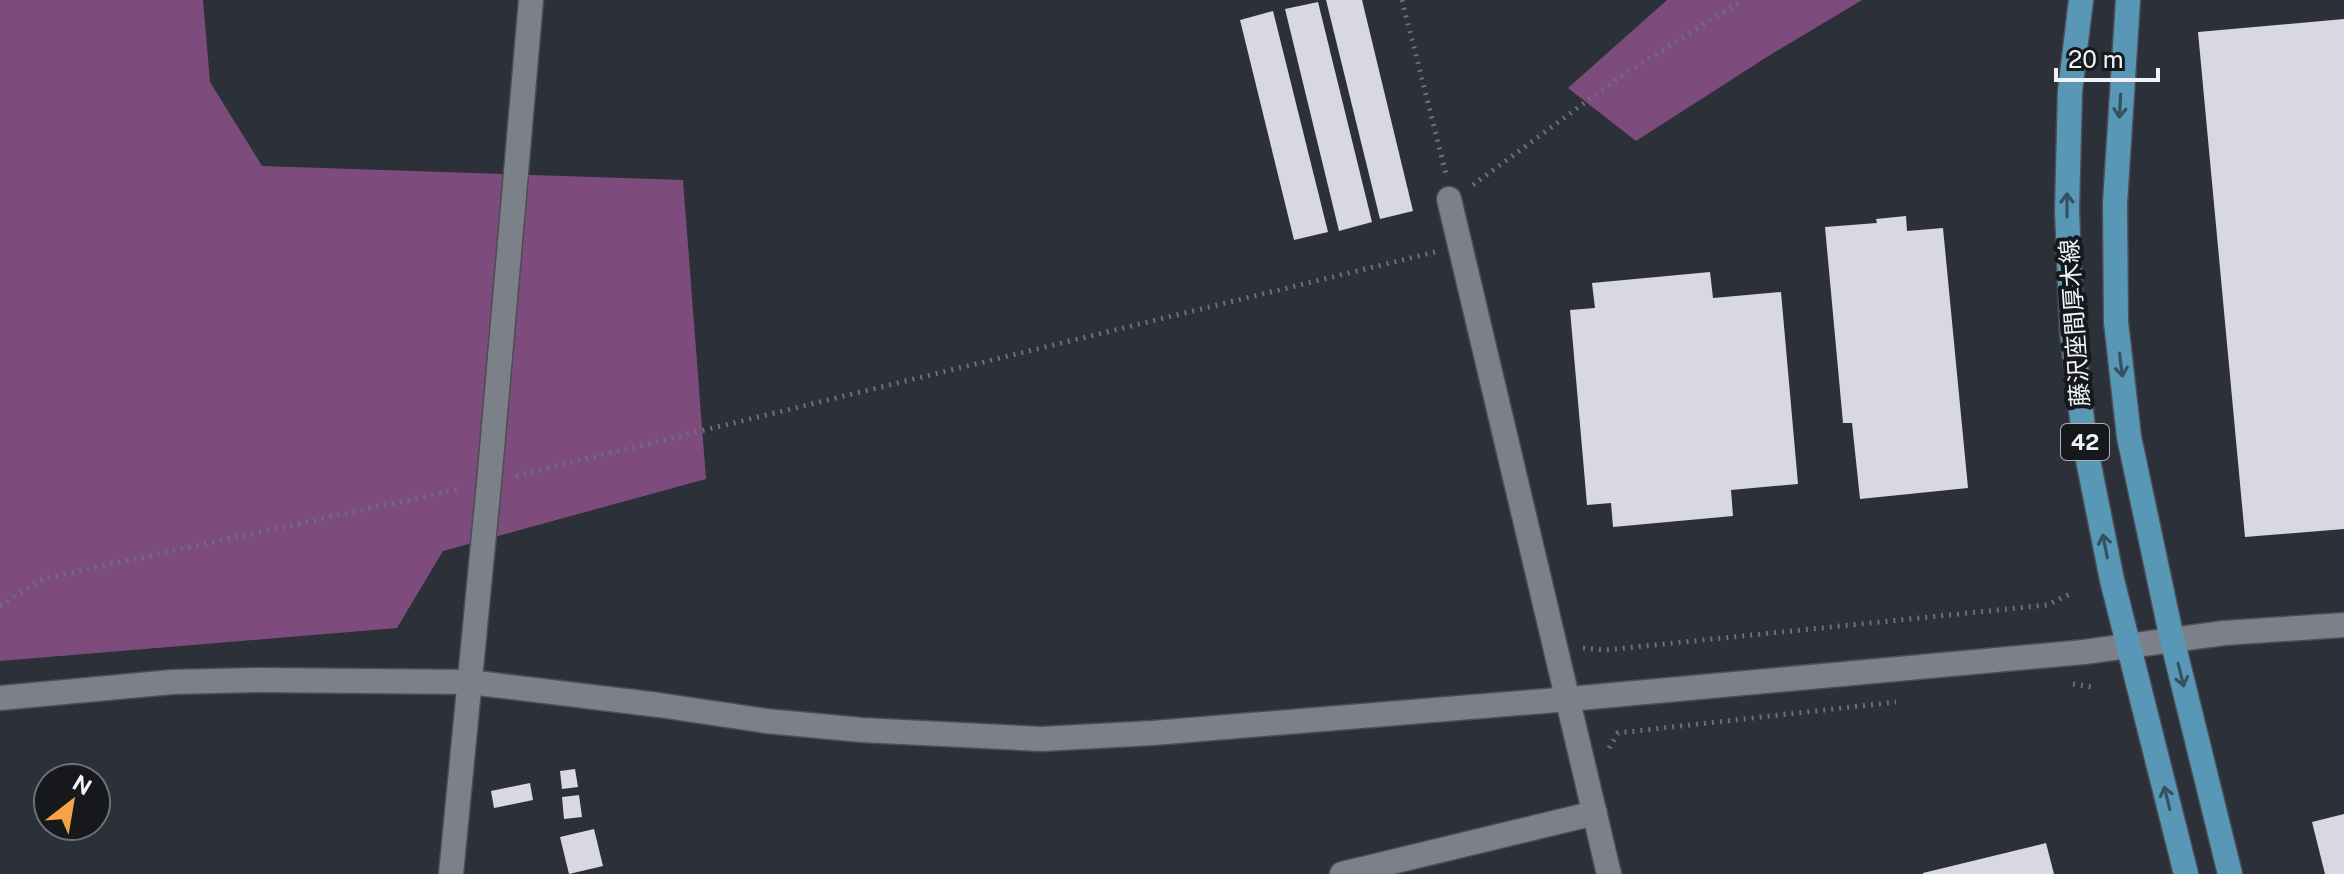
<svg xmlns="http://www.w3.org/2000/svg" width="2344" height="874" viewBox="0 0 2344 874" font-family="'Public Sans','Noto Sans JP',sans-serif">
<rect width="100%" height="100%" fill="#2c3038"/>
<!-- forest -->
<g fill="#7e4c7c">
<polygon points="0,0 203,0 210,82 262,166 683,180 706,479 443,551 397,628 0,661"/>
<polygon points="1667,0 1862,0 1770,55 1636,141 1568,88"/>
</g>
<!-- building -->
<g fill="#d9d7e1">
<polygon points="1326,0 1362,0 1413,211 1380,219"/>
<polygon points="1318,2 1372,222 1339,231 1285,9"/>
<polygon points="1273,11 1328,232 1294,240 1240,20"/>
<polygon points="2344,19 2344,529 2245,537 2198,32"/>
<polygon points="1906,216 1907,231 1943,228 1968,488 1860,499 1852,423 1843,423 1825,227 1877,223 1876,219"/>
<polygon points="1710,272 1713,298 1781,292 1798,484 1731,490 1733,516 1613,527 1611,503 1587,505 1570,310 1595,308 1592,283"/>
<polygon points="575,769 578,787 562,789 560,771"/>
<polygon points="530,783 533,800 494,808 491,791"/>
<polygon points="579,795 582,817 564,819 562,797"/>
<polygon points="2344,814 2344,874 2325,874 2312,822"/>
<polygon points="594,829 603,866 569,874 560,837"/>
<polygon points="2046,843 2054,874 1923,874 1923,873"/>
</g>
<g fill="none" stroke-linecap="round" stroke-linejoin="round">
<defs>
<g id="minor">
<polyline points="1449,199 1609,874"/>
<polyline points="451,874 489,483 531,0"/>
<polyline points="1342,874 1595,813"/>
</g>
<polyline id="tertiary" points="0,698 172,682 259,680 469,682 659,705 766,721 862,730 1041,739 1153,733 1569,699 2084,652 2224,633 2344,625"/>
<g id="primary">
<polyline points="2081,0 2070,91 2067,210 2072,332 2085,445 2112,580 2186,874"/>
<polyline points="2128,0 2115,203 2116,322 2129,437 2172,639 2230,874"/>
</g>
</defs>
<!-- minor casing -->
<use href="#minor" stroke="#4a4d53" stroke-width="27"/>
<!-- tertiary casing -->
<use href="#tertiary" stroke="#4a4d53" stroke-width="27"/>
<!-- primary casing -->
<use href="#primary" stroke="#4a4d53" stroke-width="27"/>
<!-- path -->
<g stroke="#6c7077" stroke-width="5" stroke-dasharray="2 6" stroke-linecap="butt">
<polyline points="1402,0 1446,174"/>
<polyline points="1473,185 1621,76 1743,0"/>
<polyline points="516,476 1435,252"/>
<polyline points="0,606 42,579 459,489"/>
<polyline points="1583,648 1605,650 2047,605 2072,593"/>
<polyline points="2073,684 2092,687"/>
<polyline points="1609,748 1618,733 1896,702"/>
</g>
<!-- minor -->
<use href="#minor" stroke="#7c8089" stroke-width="24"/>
<!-- tertiary -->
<use href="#tertiary" stroke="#7c8089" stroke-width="24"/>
<!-- primary -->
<use href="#primary" stroke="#5997b6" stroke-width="24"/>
</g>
<!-- one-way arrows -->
<defs><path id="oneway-shaft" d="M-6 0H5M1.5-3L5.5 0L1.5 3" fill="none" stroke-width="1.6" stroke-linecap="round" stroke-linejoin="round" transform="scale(2)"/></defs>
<g stroke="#345161">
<use href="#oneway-shaft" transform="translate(2120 106) rotate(93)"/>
<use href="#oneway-shaft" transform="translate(2067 205) rotate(-90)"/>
<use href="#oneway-shaft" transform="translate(2121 365) rotate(83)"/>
<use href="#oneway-shaft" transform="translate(2105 546) rotate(-101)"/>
<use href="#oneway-shaft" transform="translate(2181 675) rotate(76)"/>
<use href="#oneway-shaft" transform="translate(2167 798) rotate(-104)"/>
</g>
<g text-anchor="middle" stroke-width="8" stroke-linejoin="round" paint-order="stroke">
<!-- shield labels -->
<rect fill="#16181c" stroke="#afb1b6" stroke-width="2" x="2061" y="424" width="48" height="36" rx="6"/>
<g font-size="22" font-weight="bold" fill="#f0f3f8">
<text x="2085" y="450">42</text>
</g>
<!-- street labels -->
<g font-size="24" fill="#f0f3f8" stroke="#16181c">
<text transform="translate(2075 323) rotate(-94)" y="8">藤沢座間厚木線</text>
</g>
</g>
<!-- north arrow -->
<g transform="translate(72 802) rotate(31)"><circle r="38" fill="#16181c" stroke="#6d7074" stroke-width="2"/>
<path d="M0-6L14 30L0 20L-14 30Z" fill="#f5a346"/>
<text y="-12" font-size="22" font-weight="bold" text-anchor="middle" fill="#f0f3f8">N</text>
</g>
<!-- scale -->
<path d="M2056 68v12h102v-12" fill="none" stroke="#f0f3f8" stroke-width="4"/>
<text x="2068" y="68" font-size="24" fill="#f0f3f8" stroke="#16181c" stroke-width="6" paint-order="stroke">20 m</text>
</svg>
